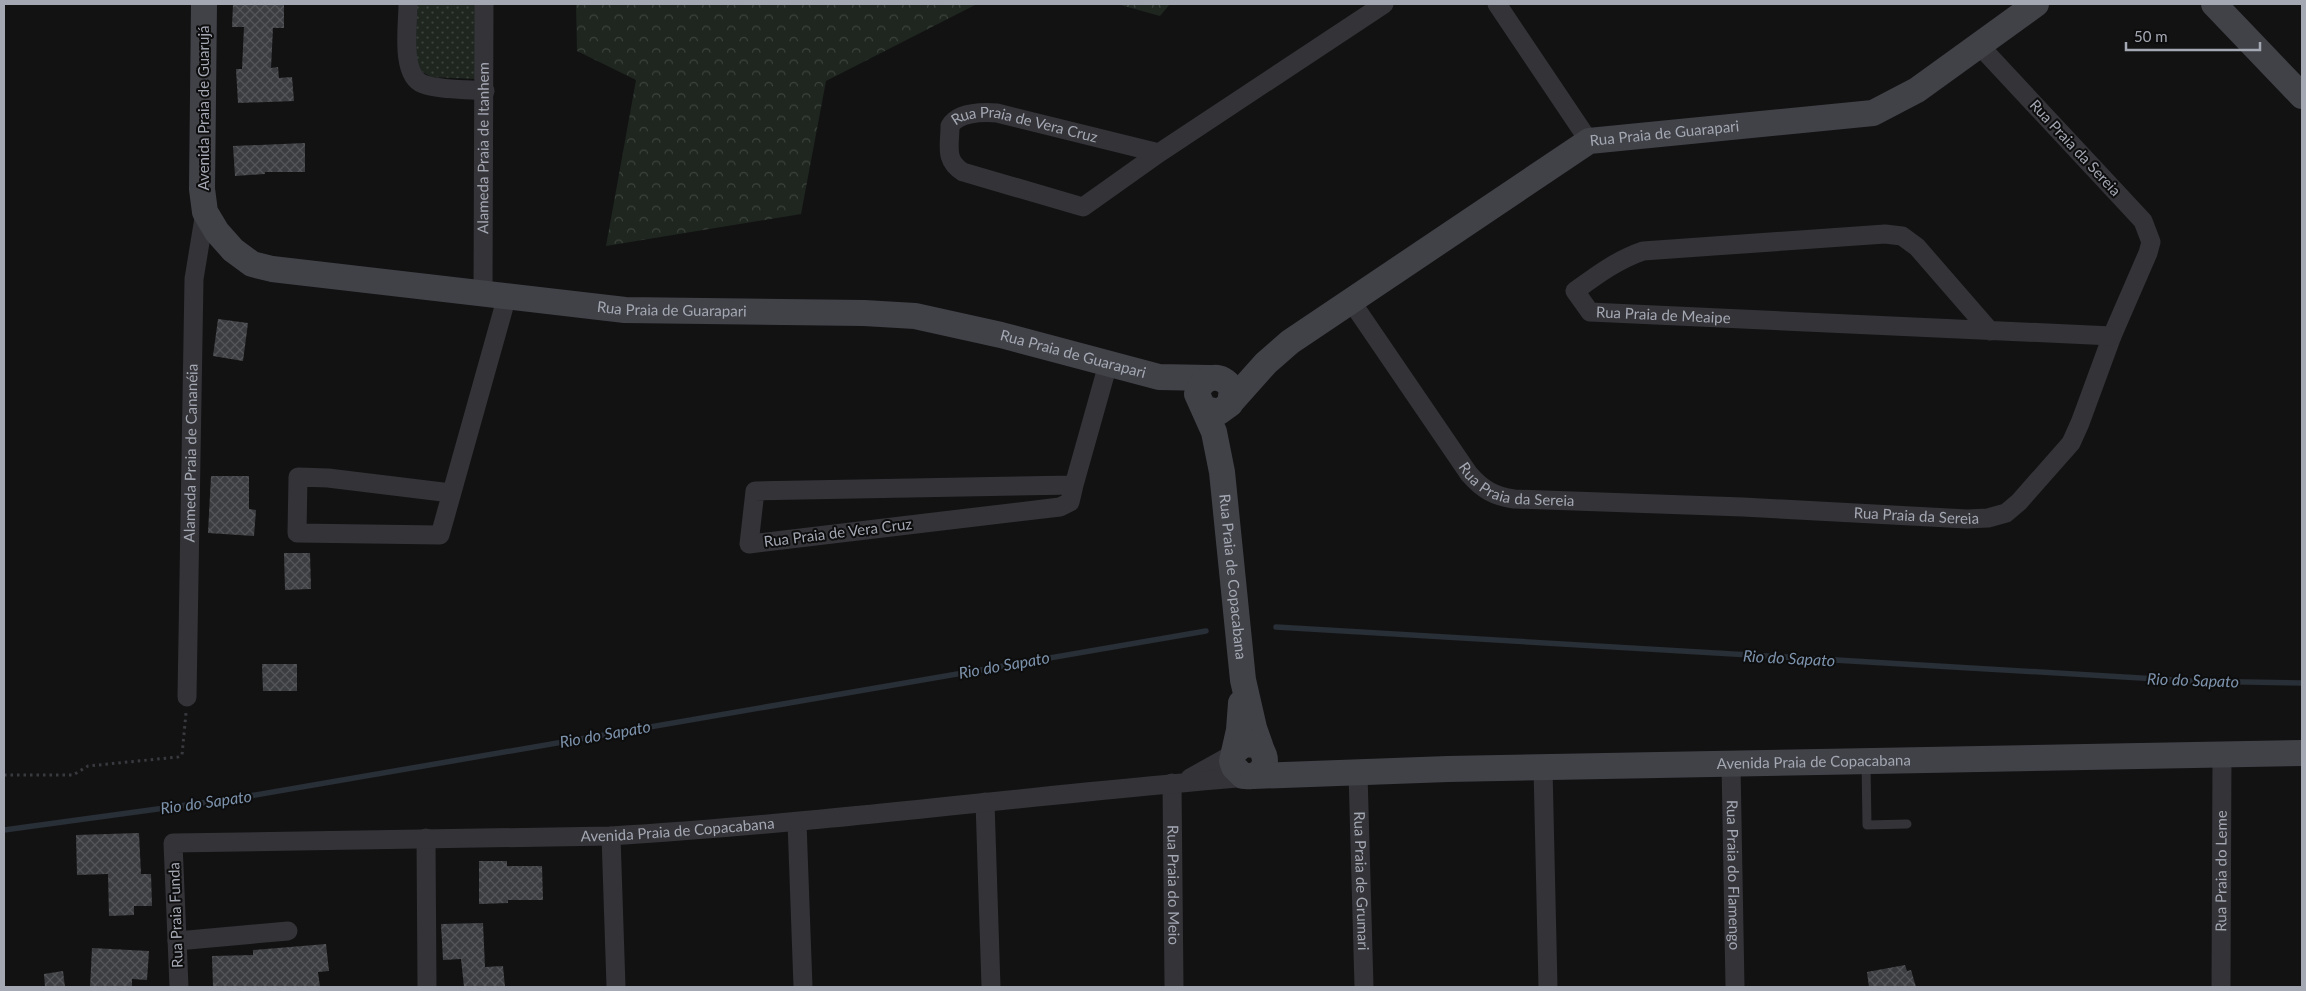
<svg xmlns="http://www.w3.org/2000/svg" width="2306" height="991" viewBox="0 0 2306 991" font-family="Lato,sans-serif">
<defs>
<pattern id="forest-crowns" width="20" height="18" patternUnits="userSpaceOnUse" patternTransform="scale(1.25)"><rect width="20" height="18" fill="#1e261f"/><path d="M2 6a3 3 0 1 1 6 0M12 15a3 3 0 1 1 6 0" fill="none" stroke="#3c433d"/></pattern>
<pattern id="park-dots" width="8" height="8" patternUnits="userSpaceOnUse" patternTransform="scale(1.25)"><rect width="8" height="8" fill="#1e261f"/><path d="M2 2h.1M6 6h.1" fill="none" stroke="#3c433d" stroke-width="1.8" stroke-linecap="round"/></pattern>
<pattern id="building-cross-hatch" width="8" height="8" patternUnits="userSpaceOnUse" patternTransform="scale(1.25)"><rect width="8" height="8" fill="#3c3d40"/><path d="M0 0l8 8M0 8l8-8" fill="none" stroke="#555659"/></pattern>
</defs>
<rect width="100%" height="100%" fill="#121213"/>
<!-- forest -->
<g fill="url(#forest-crowns)">
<polygon points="576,4 977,4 826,81 801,214 606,246 636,80 577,51"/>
<polygon points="1117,4 1170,4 1160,16"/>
</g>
<!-- park -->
<polygon fill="url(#park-dots)" points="416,4 475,4 476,79 431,77 419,70 415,57"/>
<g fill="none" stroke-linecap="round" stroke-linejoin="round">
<!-- stream -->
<g stroke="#292f36" stroke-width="5.5">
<polyline points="1276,627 2191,681 2302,683"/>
<polyline points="4,830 238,798 1206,631"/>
</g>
</g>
<!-- building -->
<g fill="url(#building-cross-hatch)">
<polygon points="233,4 284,4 284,28 273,28 271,68 278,67 279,78 292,77 294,101 238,103 236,69 242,69 244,27 232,27"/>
<polygon points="305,143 305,172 265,172 265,174 235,176 233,146"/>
<polygon points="218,319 248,323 243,361 213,356"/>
<polygon points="211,476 249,476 249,509 256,510 254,536 208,533"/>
<polygon points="284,553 310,553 311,589 285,590"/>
<polygon points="262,664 297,664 297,691 263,691"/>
<polygon points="139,833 141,874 151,874 152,906 134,906 134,915 109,916 108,874 77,875 76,835"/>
<polygon points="479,861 507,861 507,866 542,866 543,900 508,900 508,903 479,904"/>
<polygon points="483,923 485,967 503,966 505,987 464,987 461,959 443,960 441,924"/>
<polygon points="326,944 329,971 318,972 320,987 213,987 212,956 253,955 253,950"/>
<polygon points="92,948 149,951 147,980 132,979 132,987 90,987"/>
<polygon points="1905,965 1907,971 1911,970 1916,987 1869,987 1867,972"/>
<polygon points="63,971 65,987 45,987 44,974"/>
</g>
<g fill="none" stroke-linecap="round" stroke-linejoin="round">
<!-- path -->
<polyline stroke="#393a3f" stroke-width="3" stroke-dasharray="2.5 4" stroke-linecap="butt" points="4,775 73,775 88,766 178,757 182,755 186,713"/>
<!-- lane -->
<polyline stroke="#333338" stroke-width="9" points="1866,763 1867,825 1907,824"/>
<!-- street -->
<g stroke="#333338" stroke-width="19">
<path d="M408,4C408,25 400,75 423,84C438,90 467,89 485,91"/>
<polyline points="1497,4 1589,141"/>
<path id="s1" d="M1159,153L1083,207L963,172C944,160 950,146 950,126C958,112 983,112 997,113L1159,153L1384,4"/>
<path id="s2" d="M483,293L484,4"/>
<path id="s3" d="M1351,301L1469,474C1483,490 1494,496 1514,499L1743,507L1967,519L1988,518L2006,513L2019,502L2071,443L2080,423L2112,336L2148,253L2151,242L2143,221L1979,45"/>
<path id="s4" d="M1990,331L1917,247L1902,236L1885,234L1643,251C1617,260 1597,275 1575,291L1590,312C1764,320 1938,328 2112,336"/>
<polyline points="1074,485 1070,502 1060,507 749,544 755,491 1074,485 1108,364"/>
<polyline points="451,493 328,478 298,477 297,533 440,535 507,296"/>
<path id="s5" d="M187,697L194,279L205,212"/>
<path id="s6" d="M1731,764L1735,987"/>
<polyline points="1543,768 1548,987"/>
<path id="s7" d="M1358,773L1364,987"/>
<polyline points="1190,778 1233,754"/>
<path id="s8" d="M1172,783L1174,987"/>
<polyline points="985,802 991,987"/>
<polyline points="797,822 803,987"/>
<polyline points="611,836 616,987"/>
<polyline points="426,838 427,987"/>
<polyline points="177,941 288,931"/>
<path id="s9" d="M179,987L173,843L611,836C825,823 1037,794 1250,777"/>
<path id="s10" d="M2221,987L2222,754"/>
</g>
<!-- secondary -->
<g stroke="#414248" stroke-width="26">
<path id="s11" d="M204,4L202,189L205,212L217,232L233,250L252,264L272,269L625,310L864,313L915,316L1001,335L1159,377L1209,378"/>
<polyline points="2214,4 2302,96"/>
<path id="s12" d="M1232,401L1266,363L1290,342L1589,141L1873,113L1917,90L2036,4"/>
<path id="s13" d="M1205,409L1219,412L1230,404L1232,389C1222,372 1202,375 1197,394L1214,432L1222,472L1243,680L1254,728L1261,748"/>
<path d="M1234,752L1244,744L1256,745C1273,757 1264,779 1243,776L1234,767L1232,761L1239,730L1241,703"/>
<path id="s14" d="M1253,776L1448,769L2302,753"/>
</g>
</g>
<g text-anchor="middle" stroke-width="4" stroke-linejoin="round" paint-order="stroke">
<!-- street labels -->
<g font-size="15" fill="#a4a8b3" stroke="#0d0d0e">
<text transform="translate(204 108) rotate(-90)" y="5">Avenida Praia de Guarujá</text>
<text dy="5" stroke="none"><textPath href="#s1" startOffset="349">Rua Praia de Vera Cruz</textPath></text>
<text dy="5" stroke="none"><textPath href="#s12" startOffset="519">Rua Praia de Guarapari</textPath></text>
<text transform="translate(2075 148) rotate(47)" y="5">Rua Praia da Sereia</text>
<text dy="5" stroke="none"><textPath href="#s2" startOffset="145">Alameda Praia de Itanhem</textPath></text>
<text dy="5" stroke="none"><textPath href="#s11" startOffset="702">Rua Praia de Guarapari</textPath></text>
<text dy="5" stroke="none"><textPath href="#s4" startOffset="568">Rua Praia de Meaipe</textPath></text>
<text dy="5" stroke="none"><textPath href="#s11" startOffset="1108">Rua Praia de Guarapari</textPath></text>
<text dy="5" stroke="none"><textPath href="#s5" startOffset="244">Alameda Praia de Cananéia</textPath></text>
<text dy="5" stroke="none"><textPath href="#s3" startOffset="260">Rua Praia da Sereia</textPath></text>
<text dy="5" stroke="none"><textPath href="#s3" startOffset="665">Rua Praia da Sereia</textPath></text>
<text transform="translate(838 533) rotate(-7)" y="5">Rua Praia de Vera Cruz</text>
<text dy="5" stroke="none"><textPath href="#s13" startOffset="278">Rua Praia de Copacabana</textPath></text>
<text dy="5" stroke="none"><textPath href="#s14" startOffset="561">Avenida Praia de Copacabana</textPath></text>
<text dy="5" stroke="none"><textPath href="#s9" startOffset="649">Avenida Praia de Copacabana</textPath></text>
<text dy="5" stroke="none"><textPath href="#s10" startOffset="116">Rua Praia do Leme</textPath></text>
<text dy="5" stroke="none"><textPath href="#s6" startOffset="111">Rua Praia do Flamengo</textPath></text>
<text dy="5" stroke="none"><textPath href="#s7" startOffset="108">Rua Praia de Grumari</textPath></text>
<text dy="5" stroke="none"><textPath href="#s8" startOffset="102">Rua Praia do Meio</textPath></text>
<text transform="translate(176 915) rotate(-92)" y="5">Rua Praia Funda</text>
</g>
<!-- water labels -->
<g font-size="16" font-style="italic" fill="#7d93ac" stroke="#0d0d0e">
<text transform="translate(1789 658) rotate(3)" y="6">Rio do Sapato</text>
<text transform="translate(1004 665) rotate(-10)" y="6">Rio do Sapato</text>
<text transform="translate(2193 680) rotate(2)" y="6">Rio do Sapato</text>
<text transform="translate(605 734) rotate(-10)" y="6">Rio do Sapato</text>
<text transform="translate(206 802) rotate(-8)" y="6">Rio do Sapato</text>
</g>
</g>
<!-- border -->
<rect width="2306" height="991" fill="none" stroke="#a4a8b3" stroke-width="10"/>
<!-- scale -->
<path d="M2126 42v8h134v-8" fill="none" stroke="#a4a8b3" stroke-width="2.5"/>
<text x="2134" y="42" font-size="15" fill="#a4a8b3" stroke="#0d0d0e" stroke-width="4" paint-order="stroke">50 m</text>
</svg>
